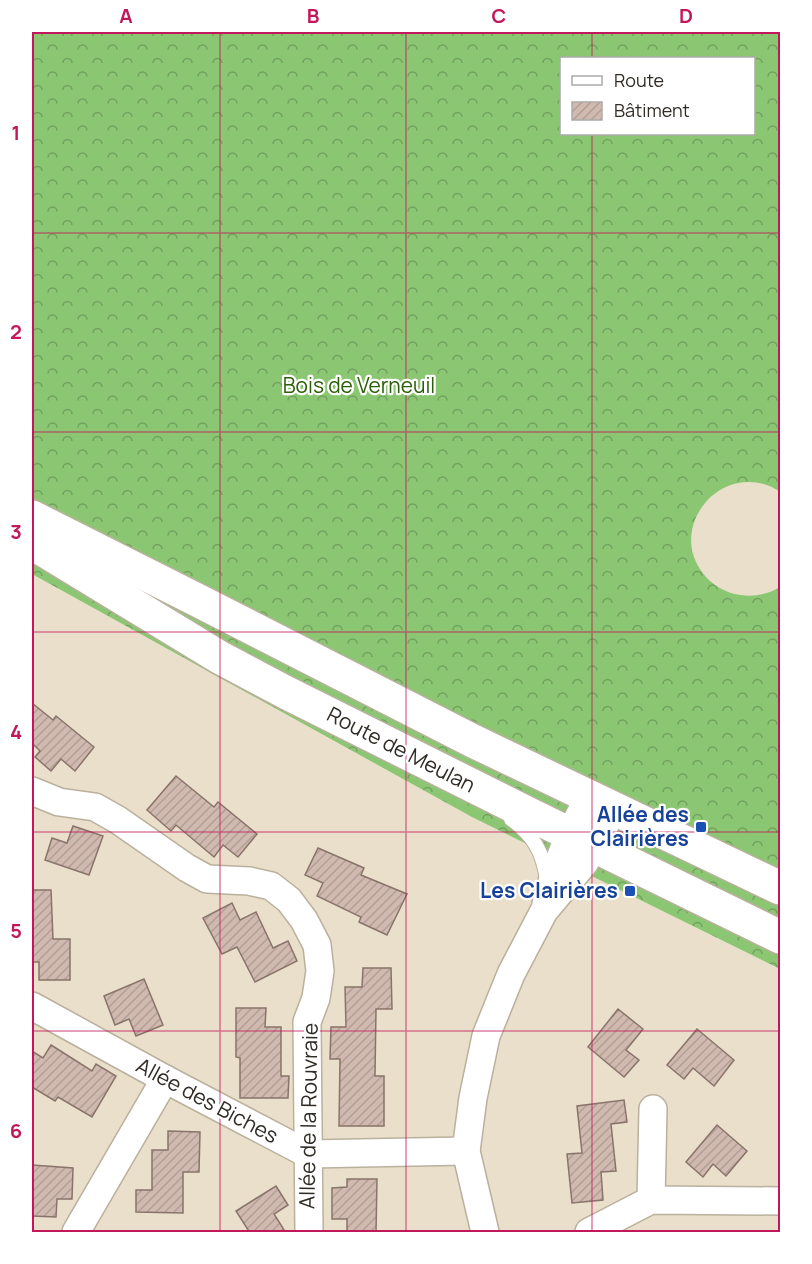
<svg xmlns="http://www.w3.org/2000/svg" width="812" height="1264" viewBox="0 0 812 1264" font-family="Manrope,sans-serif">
<defs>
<pattern id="forest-crowns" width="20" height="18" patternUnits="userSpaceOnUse" patternTransform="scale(1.5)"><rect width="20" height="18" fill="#8bc673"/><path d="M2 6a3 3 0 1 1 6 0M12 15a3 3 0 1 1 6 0" fill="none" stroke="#72a15e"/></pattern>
<pattern id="building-hatch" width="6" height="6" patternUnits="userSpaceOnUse" patternTransform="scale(1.5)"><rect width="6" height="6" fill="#d0b9af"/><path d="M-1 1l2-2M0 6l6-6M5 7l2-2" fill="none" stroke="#b39f96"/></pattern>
</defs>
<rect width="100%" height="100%" fill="#eadfcb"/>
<!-- forest -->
<path fill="url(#forest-crowns)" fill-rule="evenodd" d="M32,32H780V492C765,481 745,479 728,486C701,497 684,529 694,557C707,593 749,606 780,587V969L472,817L32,574ZM562,58H754V134H562Z"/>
<!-- building -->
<g fill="url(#building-hatch)" stroke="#89746b" stroke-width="1.5">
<polygon points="32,703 53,720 56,716 94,747 75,771 61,759 51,771 35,757 40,751 32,743"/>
<polygon points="176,776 214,807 218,802 257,834 238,857 223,845 214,857 176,825 171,831 147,810"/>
<polygon points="73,826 103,836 89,875 45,860 52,838 67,843"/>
<polygon points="318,848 364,868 361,875 407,894 387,935 359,922 361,917 317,896 323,883 305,875"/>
<polygon points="32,890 51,890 53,939 70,939 70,980 39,980 39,962 32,962"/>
<polygon points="232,903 240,920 256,912 273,948 288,941 297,961 255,982 237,947 222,954 203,918"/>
<polygon points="363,968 391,968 392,1009 376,1009 375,1076 384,1076 384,1126 339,1126 340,1059 330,1059 331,1027 346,1027 345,987 362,987"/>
<polygon points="144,979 163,1025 136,1036 129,1019 115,1025 104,996"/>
<polygon points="236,1008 266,1008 265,1027 281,1027 281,1076 289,1076 288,1098 240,1098 240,1058 236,1057"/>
<polygon points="618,1009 643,1029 626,1050 639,1060 624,1077 588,1047"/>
<polygon points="697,1029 734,1060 714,1086 693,1068 684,1079 667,1065"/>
<polygon points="51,1045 92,1071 96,1064 116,1076 92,1117 58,1097 55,1101 32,1087 32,1051 43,1058"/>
<polygon points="624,1100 627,1122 611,1124 616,1171 601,1172 603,1200 572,1203 567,1154 582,1153 577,1106"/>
<polygon points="717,1125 747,1151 726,1176 713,1164 703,1177 686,1162"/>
<polygon points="168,1131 200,1132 199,1172 183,1172 183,1213 136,1212 136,1190 152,1190 152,1150 168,1150"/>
<polygon points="32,1165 73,1168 72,1199 57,1199 56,1217 32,1216"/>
<polygon points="347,1179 377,1179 376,1233 347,1233 347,1219 332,1219 332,1188 347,1187"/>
<polygon points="276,1186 288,1205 274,1214 286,1233 250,1233 236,1211"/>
</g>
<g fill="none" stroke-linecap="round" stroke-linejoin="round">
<defs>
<path id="lane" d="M511,819C534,836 543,852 547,880"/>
<g id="street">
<polyline points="32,791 59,802 95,807 118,820 187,868 207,879 249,881 271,886 289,900 304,920 317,945 320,971 316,998 307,1022 309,1232"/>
<path d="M546,904C556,862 569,834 589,797"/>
<polyline points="32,1006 165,1079 308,1154 466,1151"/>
<polyline points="651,1200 653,1109"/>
<polyline points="76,1232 165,1079"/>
<polyline points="485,1232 466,1151 473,1098 486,1036 511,974 544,911 585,862 614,808"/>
<polyline points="589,1232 651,1200 780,1201"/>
</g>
<g id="secondary">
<polyline points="32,517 199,601 473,741 780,888"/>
<polyline points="32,543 219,657 285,692 529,814 780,937"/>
</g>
</defs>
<!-- lane casing -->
<use href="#lane" stroke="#bab09d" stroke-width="16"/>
<!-- street casing -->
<use href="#street" stroke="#bab09d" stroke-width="30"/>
<!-- secondary casing -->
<use href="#secondary" stroke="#bab09d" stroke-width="36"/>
<!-- lane -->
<use href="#lane" stroke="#fff" stroke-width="14"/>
<!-- street -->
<use href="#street" stroke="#fff" stroke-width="27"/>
<!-- secondary -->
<use href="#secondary" stroke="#fff" stroke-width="33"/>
</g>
<!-- grid -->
<path fill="none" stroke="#c2185b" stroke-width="1.5" stroke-opacity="0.55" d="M220,32V1232M406,32V1232M592,32V58M592,134V1232M32,233H780M32,432H780M32,632H780M32,832H780M32,1031H780"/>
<!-- markers -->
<g fill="#1a4fb4" stroke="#fff" stroke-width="2">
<rect x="695" y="821" width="12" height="12" rx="3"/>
<rect x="624" y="885" width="12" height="12" rx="3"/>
</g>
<g text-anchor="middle" stroke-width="4.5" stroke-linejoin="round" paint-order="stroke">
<!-- park labels -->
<g font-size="21" fill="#2b6008" stroke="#fff">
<text x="359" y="393">Bois de Verneuil</text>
</g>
<!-- street labels -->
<g font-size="21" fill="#302c25" stroke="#fff">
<text transform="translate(401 750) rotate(27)" y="7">Route de Meulan</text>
<text transform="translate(207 1101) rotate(28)" y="7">Allée des Biches</text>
<text transform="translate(309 1116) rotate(-89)" y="7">Allée de la Rouvraie</text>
</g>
<!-- transit labels -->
<g font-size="21" font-weight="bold" fill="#164399" stroke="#fff" text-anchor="end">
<text x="689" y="822">Allée des<tspan x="689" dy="24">Clairières</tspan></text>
<text x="618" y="898">Les Clairières</text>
</g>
</g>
<!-- border -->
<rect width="812" height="1264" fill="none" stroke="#ffffff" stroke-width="66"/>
<!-- legend -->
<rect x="560" y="57" width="195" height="78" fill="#ffffff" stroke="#acaba8" stroke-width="1.5"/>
<rect x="572" y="76" width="30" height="9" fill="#ffffff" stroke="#acaba8" stroke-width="1.5"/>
<text x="614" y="87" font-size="18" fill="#302c25">Route</text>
<rect x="572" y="102" width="30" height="18" fill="url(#building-hatch)" stroke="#acaba8" stroke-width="1.5"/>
<text x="614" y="117" font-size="18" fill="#302c25">Bâtiment</text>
<rect x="33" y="33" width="746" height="1198" fill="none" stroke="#c2185b" stroke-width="2"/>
<g font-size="20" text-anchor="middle" font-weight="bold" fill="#c2185b">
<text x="126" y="23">A</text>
<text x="313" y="23">B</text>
<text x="499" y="23">C</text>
<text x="686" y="23">D</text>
<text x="16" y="140">1</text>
<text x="16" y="339">2</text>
<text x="16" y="539">3</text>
<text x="16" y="739">4</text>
<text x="16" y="938">5</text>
<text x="16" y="1138">6</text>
</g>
</svg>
